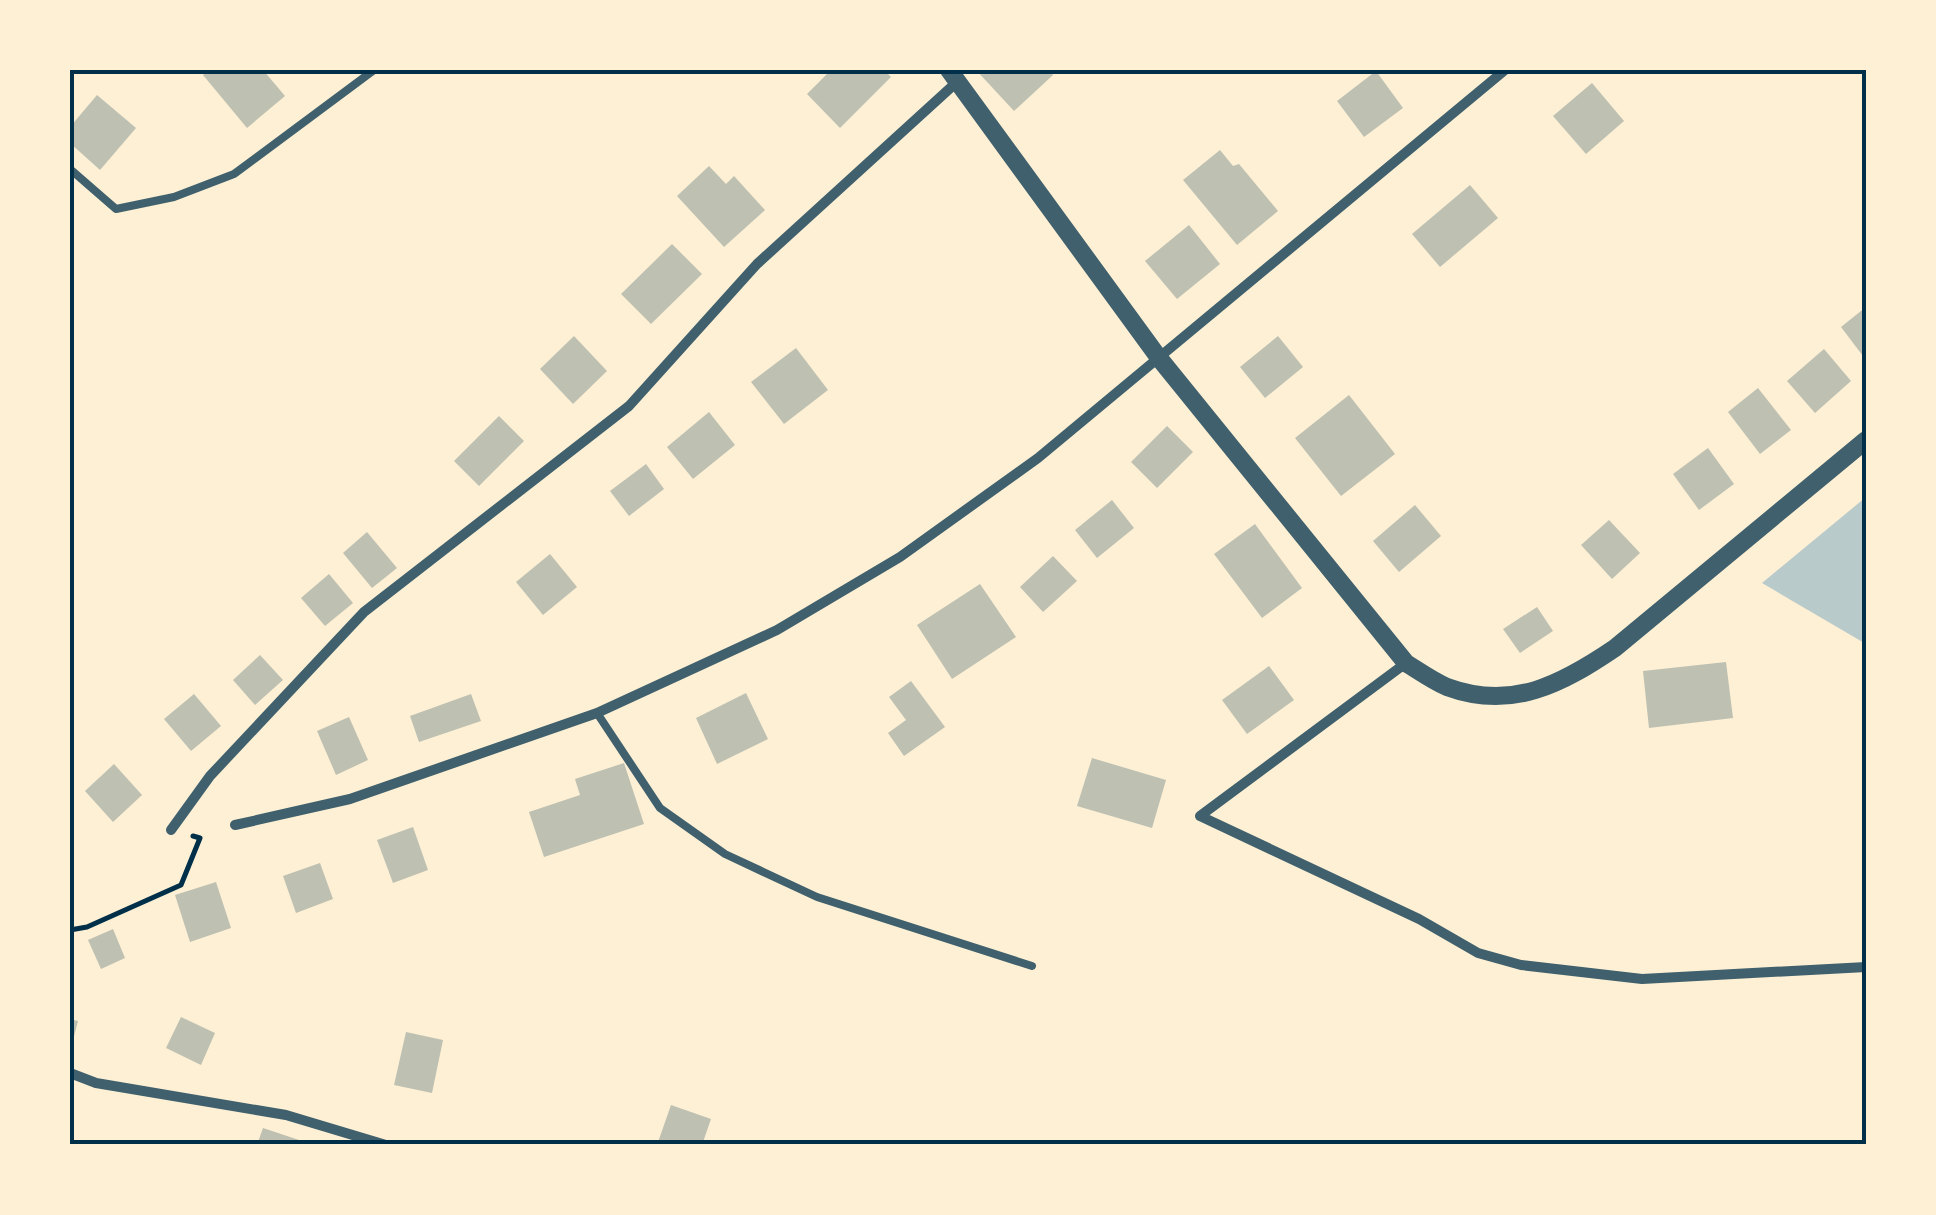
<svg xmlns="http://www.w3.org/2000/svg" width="1936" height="1215" viewBox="0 0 1936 1215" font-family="Lato,sans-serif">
<rect width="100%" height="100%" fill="#fdf0d5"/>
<!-- green -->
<polygon fill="#b9caca" points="1866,497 1866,644 1762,583"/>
<!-- building -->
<g fill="#bec0b2">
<polygon points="209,70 263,70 285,96 247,128 203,75"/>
<polygon points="831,70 884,70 891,77 840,128 807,94"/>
<polygon points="976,70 1049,70 1053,75 1014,111"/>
<polygon points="1376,71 1403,108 1364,137 1337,101"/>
<polygon points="1592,83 1624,121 1586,154 1553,116"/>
<polygon points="97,95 136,128 100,170 70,143 70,127"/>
<polygon points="1220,150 1233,166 1239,164 1278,211 1237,245 1183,180"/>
<polygon points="709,166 726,184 734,176 765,210 724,247 677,196"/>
<polygon points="1470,185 1498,218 1440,267 1412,234"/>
<polygon points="1189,225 1220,264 1177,299 1145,261"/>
<polygon points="672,244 702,274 651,324 621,294"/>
<polygon points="1866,307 1866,360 1841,327"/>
<polygon points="574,336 607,371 573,404 540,369"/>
<polygon points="1278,336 1303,367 1265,398 1240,367"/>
<polygon points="796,348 828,390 784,424 751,382"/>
<polygon points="1824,349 1851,381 1815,413 1787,381"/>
<polygon points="1758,388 1791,430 1760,454 1728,412"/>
<polygon points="1349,395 1395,454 1341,496 1295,438"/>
<polygon points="709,412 735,445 693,479 667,447"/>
<polygon points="499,416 524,441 479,486 454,461"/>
<polygon points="1167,426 1193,452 1157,488 1131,462"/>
<polygon points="1708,448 1734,484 1699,510 1673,474"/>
<polygon points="646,464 664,489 629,516 610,491"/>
<polygon points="1112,500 1134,528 1097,558 1075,530"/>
<polygon points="1415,505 1441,536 1399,572 1373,541"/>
<polygon points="1609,520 1640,553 1612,579 1581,545"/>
<polygon points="1255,524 1302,588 1262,618 1214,554"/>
<polygon points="367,532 397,568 372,588 343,553"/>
<polygon points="550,554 577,587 543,615 516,582"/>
<polygon points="1053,556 1077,581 1043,612 1020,587"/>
<polygon points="329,574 353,603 325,626 301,598"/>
<polygon points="980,584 1016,637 952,679 917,625"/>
<polygon points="1537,607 1553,631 1520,653 1503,629"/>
<polygon points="260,655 283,680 255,705 233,680"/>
<polygon points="1726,662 1733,718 1649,728 1643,671"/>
<polygon points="1269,666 1294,700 1247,734 1222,700"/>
<polygon points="911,681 945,727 904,756 888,733 906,720 889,697"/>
<polygon points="746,693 768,739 717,764 696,718"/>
<polygon points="194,694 221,726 191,751 164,719"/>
<polygon points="471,694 481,721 419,742 410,716"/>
<polygon points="349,717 368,760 336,775 317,731"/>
<polygon points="1092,758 1166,780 1152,828 1077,806"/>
<polygon points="624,763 644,824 544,857 529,812 580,795 575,779"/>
<polygon points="114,764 142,795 113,822 85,791"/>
<polygon points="413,827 428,870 393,883 377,840"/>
<polygon points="320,863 333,899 296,913 283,876"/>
<polygon points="216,882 231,928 190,942 175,895"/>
<polygon points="113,929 125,958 101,969 88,940"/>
<polygon points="181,1017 215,1033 201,1065 166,1048"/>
<polygon points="70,1019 78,1021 71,1048 70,1047"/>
<polygon points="406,1032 443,1040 432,1093 394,1085"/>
<polygon points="671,1105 711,1119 702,1145 657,1145"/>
<polygon points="263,1128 305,1142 304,1145 257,1145"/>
</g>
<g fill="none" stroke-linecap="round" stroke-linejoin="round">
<!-- path -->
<polyline stroke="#003049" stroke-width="5" points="70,930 87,927 181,885 200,838 193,836"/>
<!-- service -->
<g stroke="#3f606c" stroke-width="8">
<polyline points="70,169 116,209 174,197 234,174 374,70"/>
<polyline points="597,713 660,808 725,854 817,897 1032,966"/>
</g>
<!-- minor -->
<g stroke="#3f606c" stroke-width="10">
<polyline points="1406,663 1200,816 1419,919 1478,953 1521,965 1642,979 1866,967"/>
<polyline points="235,825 350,799 597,713 777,630 900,557 1038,458 1505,70"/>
<polyline points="171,830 210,776 364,612 629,406 757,264 958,81"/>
<polyline points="70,1073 96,1083 286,1115 386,1145"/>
</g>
<!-- tertiary -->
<path stroke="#3f606c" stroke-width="18" d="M949,70L1159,358L1406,663C1419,671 1433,681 1447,687C1512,711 1562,684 1615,648L1866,440"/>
</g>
<!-- border -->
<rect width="1936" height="1215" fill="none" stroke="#fdf0d5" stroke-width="145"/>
<rect x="72" y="72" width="1792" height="1070" fill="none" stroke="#003049" stroke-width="4"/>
</svg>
